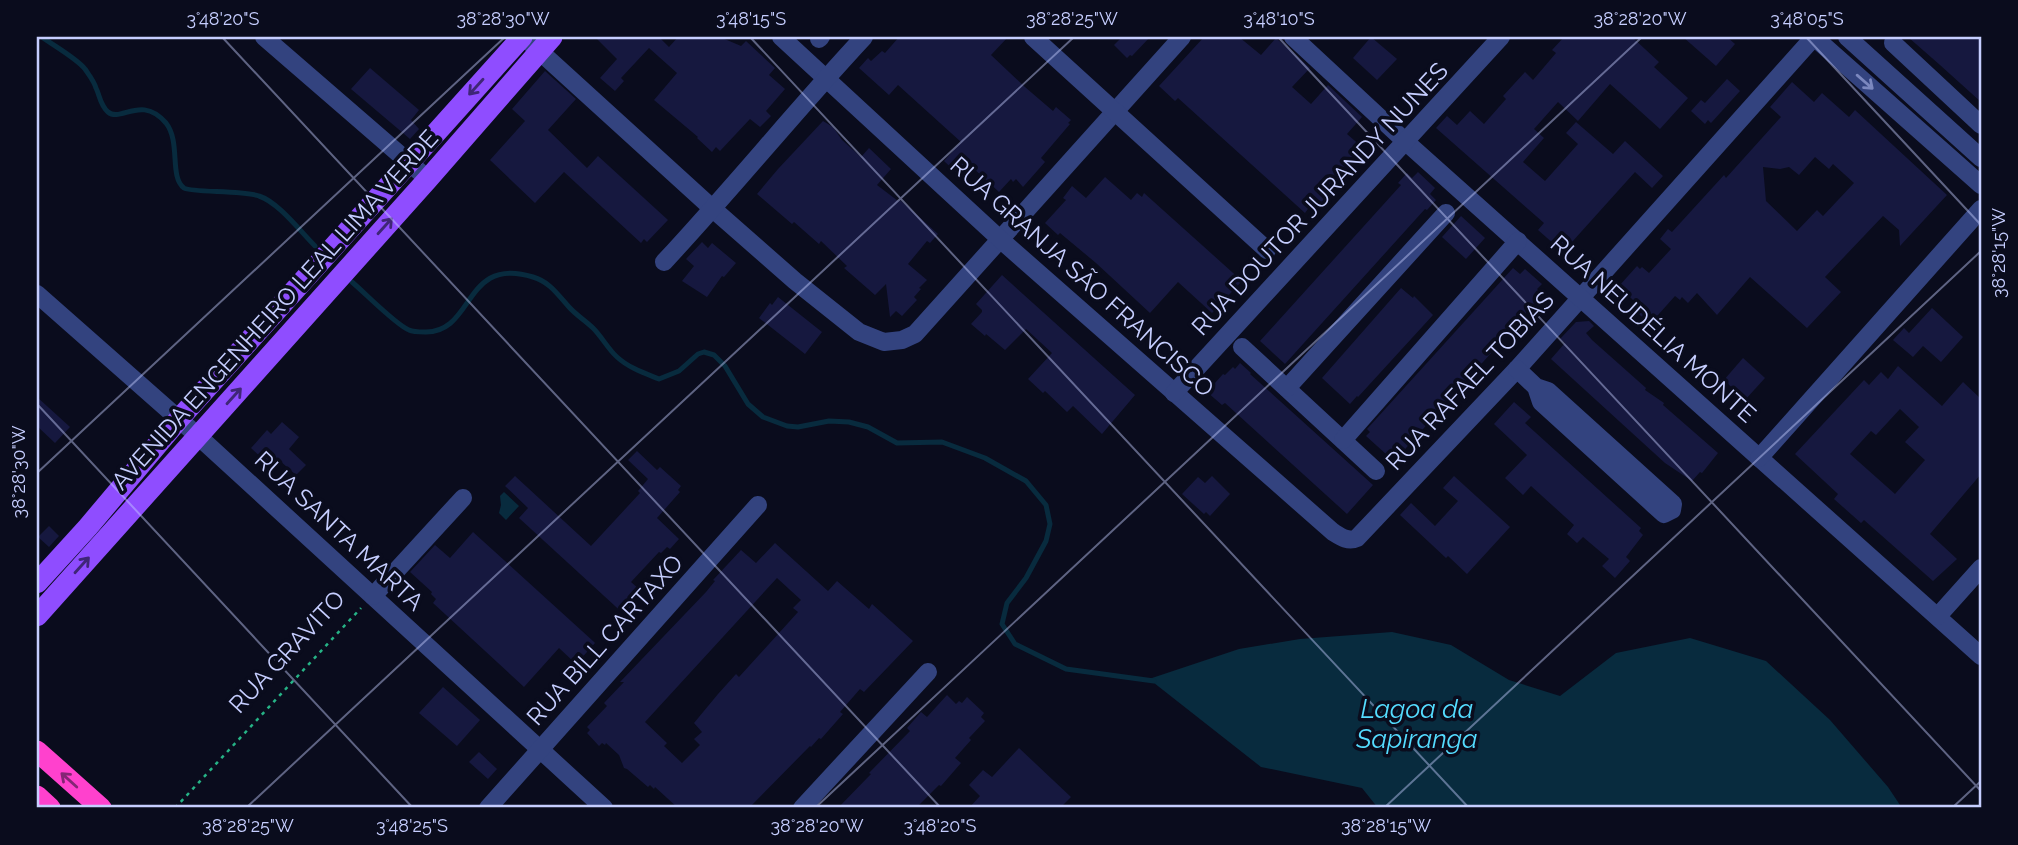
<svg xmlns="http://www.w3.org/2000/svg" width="2018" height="845" viewBox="0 0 2018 845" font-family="Raleway,sans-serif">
<rect width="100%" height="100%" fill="#0a0c1d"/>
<!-- water -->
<g fill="#082b3e">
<polygon points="504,492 519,506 506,520 499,513 501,505 500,496"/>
<polygon points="1392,632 1451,645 1509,680 1560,696 1616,653 1690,638 1766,661 1830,720 1888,787 1902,808 1378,808 1362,788 1261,767 1149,679 1239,649 1300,639"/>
</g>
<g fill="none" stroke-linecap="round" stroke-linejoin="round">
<!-- stream -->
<g stroke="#082b3e" stroke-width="5">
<path d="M42,37C54,46 76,58 85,69C89,75 94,81 96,88C100,96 100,105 108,112C121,123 141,94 166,123C181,142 169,177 184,188C192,193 243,190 259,196C278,202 300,231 315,246"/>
<path d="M352,282C364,292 396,325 409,330C413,332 420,332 425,332C475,333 463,255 533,277C550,282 558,295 569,307C576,315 586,321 593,328C602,337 608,349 617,357C629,368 644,373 659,379L679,371L698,354L704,352L714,355L725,366L748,404L763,417L787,426L798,427L829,421L849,422L868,427L897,443L942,442L985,458L1026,481L1046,505L1050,524L1046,541L1026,578L1007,603L1002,624L1015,644L1066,669L1154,681"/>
</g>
</g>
<!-- building -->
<g fill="#16183f" fill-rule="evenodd">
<polygon points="595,37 659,37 669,47 678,37 720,37 741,46 746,41 775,68 769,75 785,89 766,111 771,116 760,127 750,119 720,151 716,147 712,152 697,138 698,137 654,100 677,73 649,48 621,78 624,81 615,91 600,78 617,59"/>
<polygon points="899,37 1008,37 991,55 1025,87 1053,111 1056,107 1071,120 1068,123 1070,124 1041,158 1045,162 1023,187 1016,179 1013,182 1011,179 999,192 971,166 961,177 944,161 961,142 898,85 889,95 859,68 868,58 871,61 882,51 885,53"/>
<polygon points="1122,37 1150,37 1132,56 1130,55 1127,58 1114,45"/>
<polygon points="1204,37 1239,37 1261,55 1276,38 1310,68 1292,87 1311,104 1328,85 1362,117 1347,134 1362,147 1359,150 1361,151 1334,182 1339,186 1316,212 1310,206 1305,213 1178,98 1175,101 1159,86"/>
<polygon points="1371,37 1397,59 1377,80 1353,58"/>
<polygon points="1564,37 1632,37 1659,62 1654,67 1688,98 1660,129 1610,84 1578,121 1558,102 1534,129 1544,138 1523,162 1545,181 1578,144 1566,133 1576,122 1613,154 1625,141 1663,176 1652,188 1635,172 1563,252 1538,230 1544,223 1436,128 1447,116 1457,125 1470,111 1484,124 1506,99 1503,96 1525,72 1533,80 1556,53 1552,50"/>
<polygon points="1683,37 1727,37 1735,44 1716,66"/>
<polygon points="1908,37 1981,37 1981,102 1940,65"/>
<polygon points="370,68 419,110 411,120 419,129 410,139 351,89"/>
<polygon points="545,71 576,99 548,130 587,168 598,156 668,220 647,242 644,239 641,243 564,172 535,203 490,160 525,121 512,109"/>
<polygon points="1727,79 1740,91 1711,123 1708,120 1705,124 1691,111 1701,100 1705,103"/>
<path d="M1792,82L1814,102L1822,93L1849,117L1855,110L1947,195L1900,246L1899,230L1883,216L1825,277L1841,292L1807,328L1750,277L1717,315L1697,293L1688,303L1682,297L1680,300L1675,296L1650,324L1632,308L1636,303L1619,286L1637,266L1640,269L1642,267L1649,273L1671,249L1660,239L1668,229L1672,232L1724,175L1726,178L1781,117L1770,107ZM1815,157L1829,169L1833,164L1854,183L1823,216L1817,210L1797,231L1766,201L1763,167L1780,169L1789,167L1799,175Z"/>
<polygon points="823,121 833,127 842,140 861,157 869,148 891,169 877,185 898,201 900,200 938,234 930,243 927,241 908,264 927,280 919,288 921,289 914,297 917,300 902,316 896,311 890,317 886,284 875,295 844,268 847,266 821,241 819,244 794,222 792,224 757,194 778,169"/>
<polygon points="1418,172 1435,188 1430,194 1436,200 1427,210 1425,209 1285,364 1260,341 1401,185 1398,183 1407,173 1412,178"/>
<polygon points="1105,177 1131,200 1137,193 1142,197 1144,193 1242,281 1212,313 1178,282 1150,313 1096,263 1060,233 1058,235 1045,223 1066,200 1063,198 1072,186 1086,198"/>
<polygon points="1461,216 1485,238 1466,259 1442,237"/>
<polygon points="702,242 708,248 712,243 736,263 724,277 722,276 707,297 682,281 694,266 686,259"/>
<polygon points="1513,268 1520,274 1525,269 1542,284 1537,289 1543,295 1398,457 1390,452 1387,455 1366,436 1370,432 1367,429"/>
<polygon points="1002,275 1135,395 1102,434 1073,406 1067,412 1045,391 1043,393 1028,379 1052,353 1026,329 1005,350 986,334 985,336 971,324 982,312 982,310 976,304"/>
<polygon points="1401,288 1413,298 1414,296 1433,315 1358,397 1357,396 1350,404 1322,378"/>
<polygon points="778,297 822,332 805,354 759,318 770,303 772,305"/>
<polygon points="1932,308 1963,337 1941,362 1923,346 1913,357 1893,340 1904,328 1909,333"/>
<polygon points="1589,321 1594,326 1586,333 1592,340 1646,388 1645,390 1664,403 1663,405 1718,453 1702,473 1700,472 1692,481 1665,463 1551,359 1565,343 1560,339 1576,322"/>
<polygon points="1743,358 1765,378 1745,400 1724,380"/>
<polygon points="1240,363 1251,373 1250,374 1373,485 1347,514 1225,403 1222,405 1207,392 1223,374 1225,375 1233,367 1235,369"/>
<path d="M1898,366L1942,406L1963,382L1981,399V474L1930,534L1957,559L1933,581L1864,520L1861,523L1834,499L1838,494L1795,454L1864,380L1869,385L1881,372L1888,379ZM1900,409L1919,427L1905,442L1925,460L1895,494L1850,454L1871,431L1876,435Z"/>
<polygon points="37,397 70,427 55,443 37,426"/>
<polygon points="1514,402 1531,417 1525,423 1641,528 1639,531 1643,535 1626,557 1630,561 1615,578 1602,566 1609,559 1583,537 1577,543 1567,534 1574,525 1531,486 1523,495 1505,478 1527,455 1494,424"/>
<polygon points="282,422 299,437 289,449 306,465 296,475 279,460 272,468 251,448 267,430 271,434"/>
<polygon points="637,451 657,470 660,467 681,486 678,490 680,492 657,518 679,539 670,549 667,547 661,553 659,552 631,582 640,590 640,593 633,602 637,606 627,617 519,518 528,508 505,486 515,476 591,546 640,493 638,491 648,479 628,460"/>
<polygon points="1212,476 1230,494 1210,516 1206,512 1204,514 1182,494 1198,477 1205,483"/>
<polygon points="1454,476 1510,527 1467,574 1448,556 1446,558 1400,515 1411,503 1435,526 1458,501 1443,488"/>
<polygon points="49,526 59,536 49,547 38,537"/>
<polygon points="473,532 593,641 595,643 578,662 577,660 575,663 559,648 524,687 433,603 436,599 431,594 432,592 410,572 435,545 450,558"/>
<path d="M775,543L828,591L837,581L869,609L872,604L913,641L864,692L860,689L840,712L843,714L821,739L819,738L811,747L810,746L749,808H678L655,787L654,789L650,785L648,787L627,769L624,768L619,755L606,743L605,745L602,743L599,746L587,733L590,730L587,727L607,706L604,703L624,682H620L706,592L715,581L713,580L741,550L756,563ZM777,578L801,600L793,608L798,612L739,677L736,674L718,694L694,723L702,732L694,739L700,745L682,763L664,746L667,743L645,722Z"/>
<polygon points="443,687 480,720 457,746 419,713"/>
<polygon points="947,695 956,704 959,701 962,703 967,697 984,713 981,717 985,721 969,738 971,740 955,758 961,763 941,786 939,785 916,808 838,808 871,774 869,773 910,731 907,728 921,712 927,717"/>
<polygon points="1019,748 1071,797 1060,808 969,808 980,796 969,785 983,770 992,777"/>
<polygon points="479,752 497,769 488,779 469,762"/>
</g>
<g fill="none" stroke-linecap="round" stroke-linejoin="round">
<!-- path -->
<polyline stroke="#26b386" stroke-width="2.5" stroke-dasharray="3.5 5" stroke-linecap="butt" points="175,808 361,608"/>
<!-- minor -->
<g stroke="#33437f" stroke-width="18">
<polyline points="264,37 428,179"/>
<polyline points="524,37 713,209 795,281 859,332 884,342 902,340 915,334 1182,37"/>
<path d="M781,37L1001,240L1333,532C1341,537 1348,542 1357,538L1517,369L1814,37"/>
<polyline points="1033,37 1267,250"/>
<polyline points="1293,37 1406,142 1981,656"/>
<polyline points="1814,37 1981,185"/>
<polyline points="1847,37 1981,158"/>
<polyline points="819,39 821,37"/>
<polyline points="1893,43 1981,125"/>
<path d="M664,262C733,188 796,110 864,37"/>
<polyline points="37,294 198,436 604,808"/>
<polyline points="1242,347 1376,471"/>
<polyline points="1517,369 1536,387 1541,402 1654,505 1664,514 1672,510 1673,504 1548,391 1536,387"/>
<polyline points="1287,388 1446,213"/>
<polyline points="1174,393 1501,37"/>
<polyline points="1343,440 1518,241"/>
<polyline points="1759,458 1981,209"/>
<polyline points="373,596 463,498"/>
<polyline points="1938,616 1981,568"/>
<polyline points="488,808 758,505"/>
<polyline points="802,808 928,672"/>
</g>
<!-- major -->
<g stroke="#8f4dff" stroke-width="21">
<polyline points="37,583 88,527 179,419 522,37"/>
<polyline points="37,616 428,179 552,37"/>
</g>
<!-- highway -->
<g stroke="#ff41cd" stroke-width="21">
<polyline points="37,751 101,808"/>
<polyline points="37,796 50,808"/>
</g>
</g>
<!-- one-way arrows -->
<defs><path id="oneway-shaft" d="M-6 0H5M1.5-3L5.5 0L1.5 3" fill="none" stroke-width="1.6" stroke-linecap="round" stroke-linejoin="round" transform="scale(1.75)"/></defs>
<use stroke="#7c88bf" href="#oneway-shaft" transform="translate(1865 82) rotate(41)"/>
<g stroke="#3f2677">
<use href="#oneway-shaft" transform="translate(476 87) rotate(132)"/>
<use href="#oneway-shaft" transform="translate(385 226) rotate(-48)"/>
<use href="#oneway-shaft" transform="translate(234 396) rotate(-48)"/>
<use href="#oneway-shaft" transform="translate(82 565) rotate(-48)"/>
</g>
<use stroke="#842675" href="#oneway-shaft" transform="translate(69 780) rotate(-138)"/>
<!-- ticks -->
<path fill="none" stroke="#c6ceff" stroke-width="2" stroke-opacity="0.45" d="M222,37L941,808M750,37L1469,808M1278,37L1981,791M1806,37L1981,225M37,404L413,808M37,473L505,37M246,808L1074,37M815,808L1642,37M1384,808L1981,251M1952,808L1981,781"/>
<g text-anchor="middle" stroke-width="7" stroke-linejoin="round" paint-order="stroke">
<!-- street labels -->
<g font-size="24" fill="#c6ceff" stroke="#0a0c1d">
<text transform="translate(1320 199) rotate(-47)" y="8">RUA DOUTOR JURANDY NUNES</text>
<text transform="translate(1082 277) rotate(42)" y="8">RUA GRANJA SÃO FRANCISCO</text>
<text transform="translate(275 310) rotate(-48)" y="8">AVENIDA ENGENHEIRO LEAL LIMA VERDE</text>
<text transform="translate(1653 329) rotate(42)" y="8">RUA NEUDÉLIA MONTE</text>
<text transform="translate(1470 381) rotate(-47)" y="8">RUA RAFAEL TOBIAS</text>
<text transform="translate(339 531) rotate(43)" y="8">RUA SANTA MARTA</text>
<text transform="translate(605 640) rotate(-48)" y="8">RUA BILL CARTAXO</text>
<text transform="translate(287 652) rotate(-47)" y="8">RUA GRAVITO</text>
</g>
<!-- water labels -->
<g font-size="26" font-style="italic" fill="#54dcff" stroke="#0a0c1d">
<text x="1417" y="718">Lagoa da<tspan x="1417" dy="30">Sapiranga</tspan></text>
</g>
</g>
<!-- border -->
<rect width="2018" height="845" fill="none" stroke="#0a0c1d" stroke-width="77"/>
<rect x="38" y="38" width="1942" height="768" fill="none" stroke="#c6ceff" stroke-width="2.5"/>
<g font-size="18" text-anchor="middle" fill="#c6ceff">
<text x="223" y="25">3°48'20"S</text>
<text x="503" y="25">38°28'30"W</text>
<text x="751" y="25">3°48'15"S</text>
<text x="1072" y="25">38°28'25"W</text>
<text x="1279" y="25">3°48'10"S</text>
<text x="1640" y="25">38°28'20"W</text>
<text x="1807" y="25">3°48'05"S</text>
<text transform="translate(1999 253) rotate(-90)" y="6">38°28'15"W</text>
<text transform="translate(19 472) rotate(-90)" y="6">38°28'30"W</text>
<text x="248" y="832">38°28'25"W</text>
<text x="412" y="832">3°48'25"S</text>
<text x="817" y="832">38°28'20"W</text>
<text x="940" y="832">3°48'20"S</text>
<text x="1386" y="832">38°28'15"W</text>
</g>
</svg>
